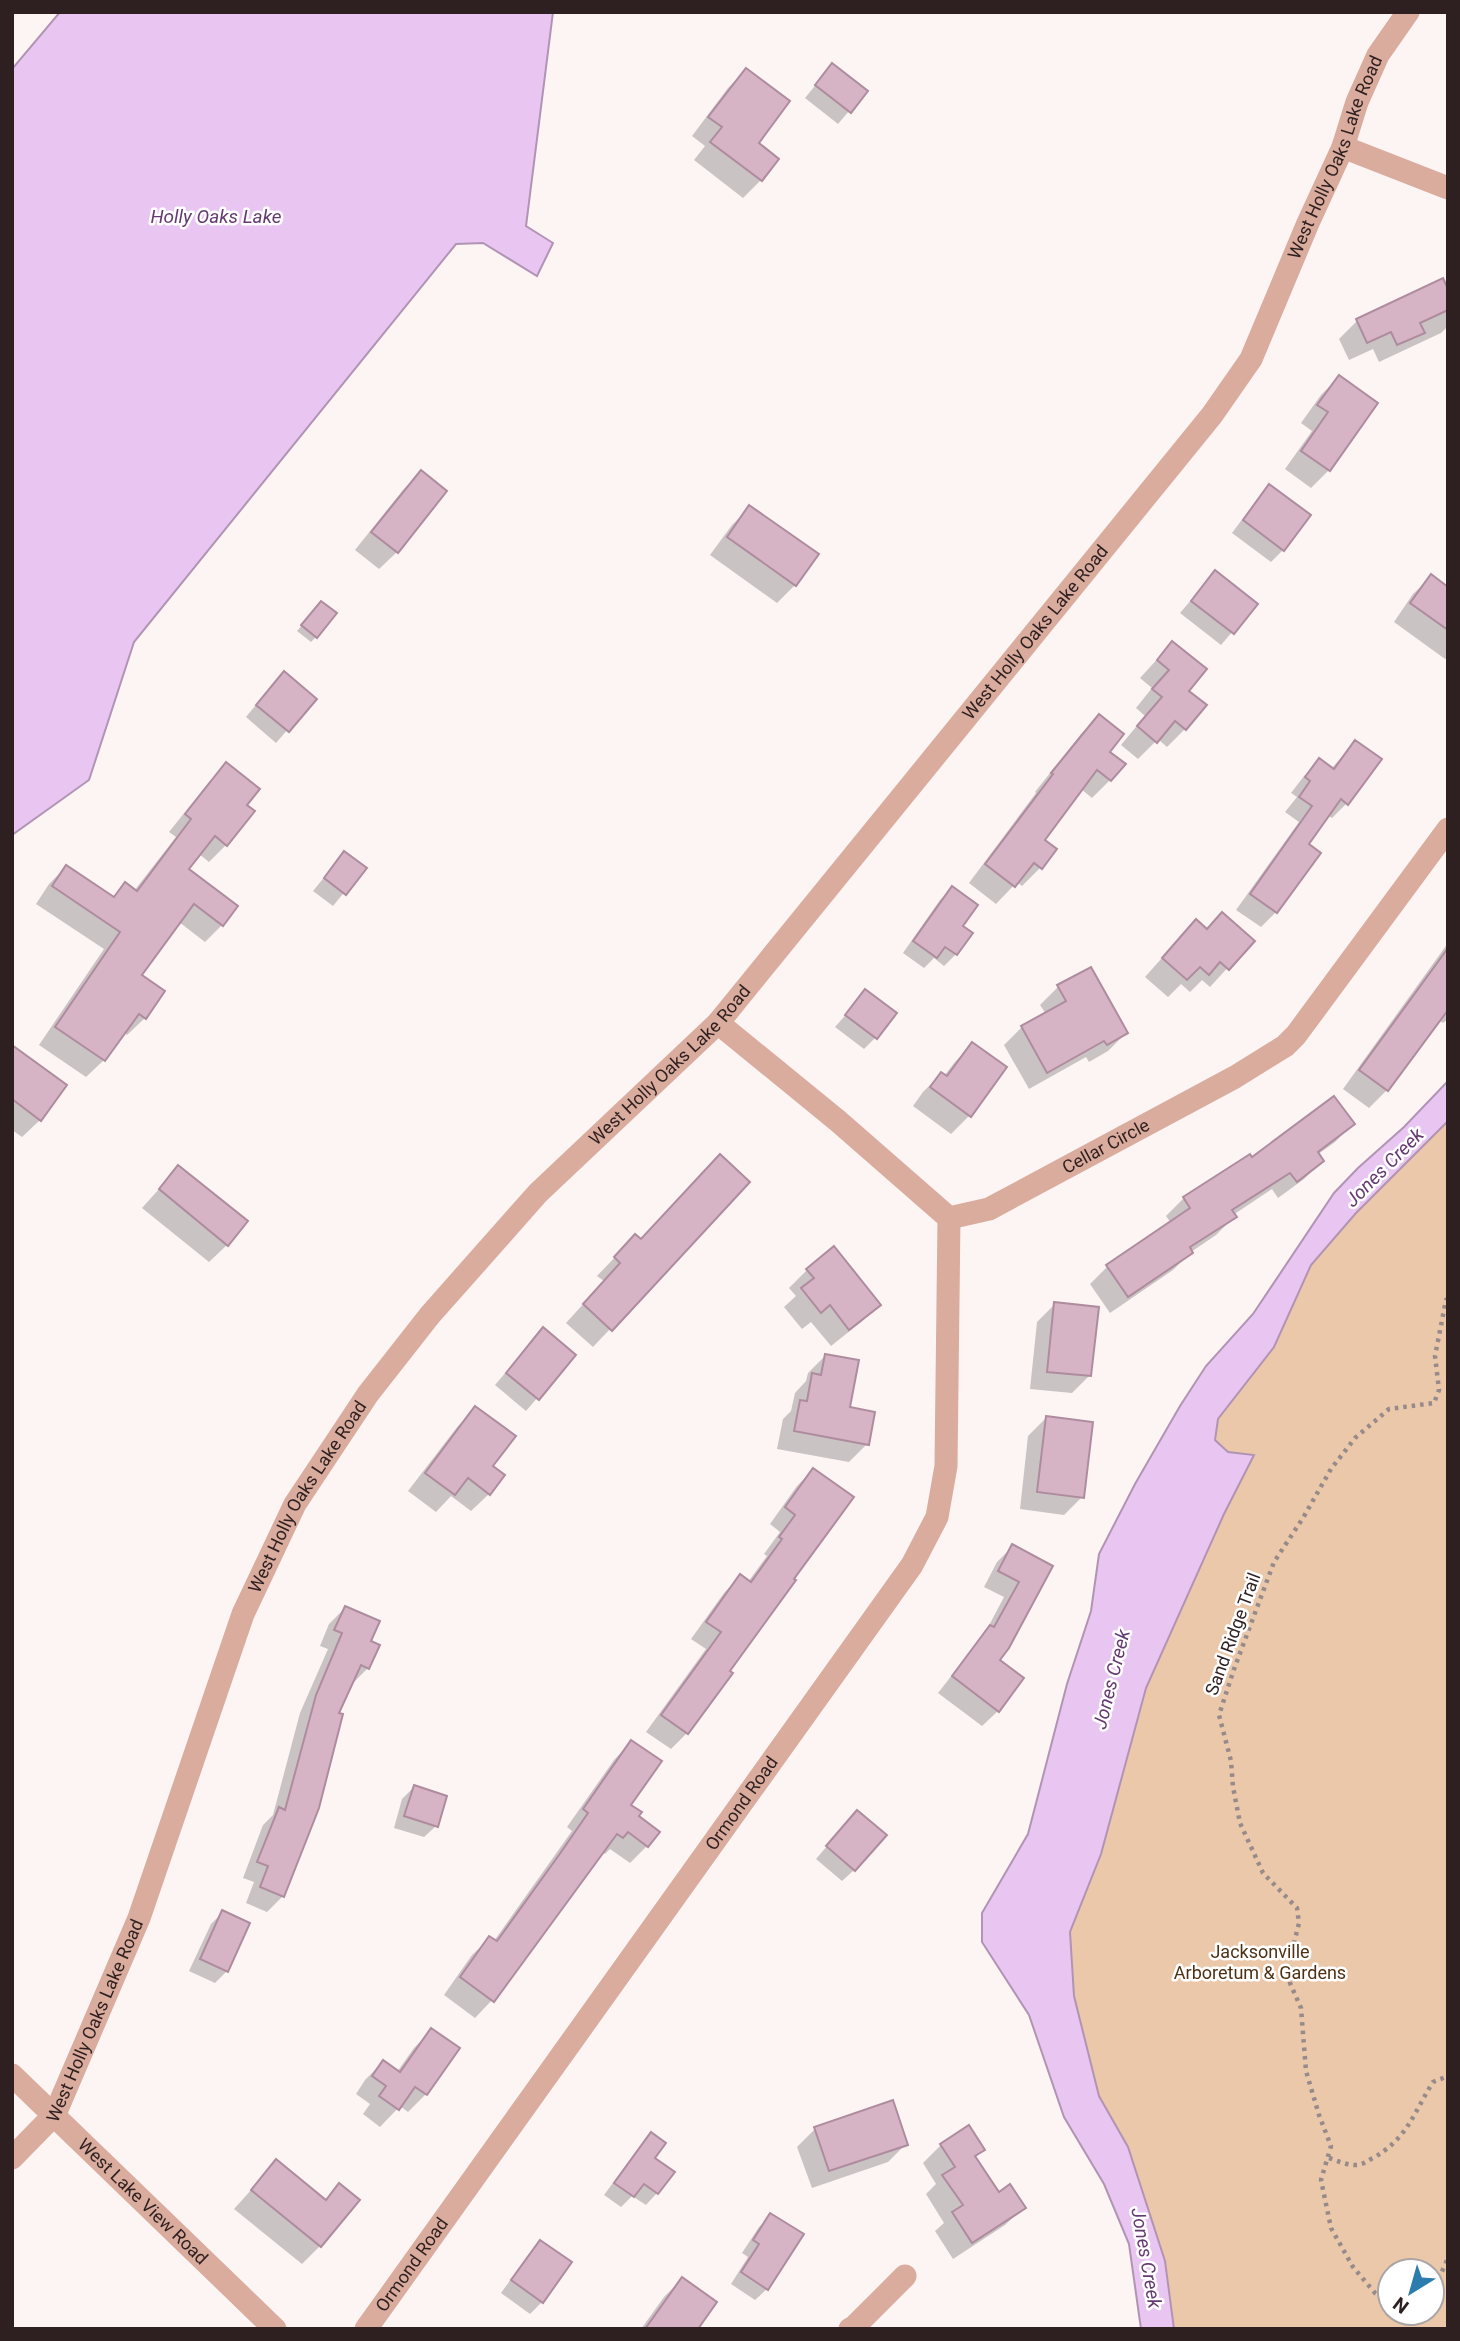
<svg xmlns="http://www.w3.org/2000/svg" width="1460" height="2341" viewBox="0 0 1460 2341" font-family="Roboto,sans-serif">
<rect width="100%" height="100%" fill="#fdf4f4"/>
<!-- green -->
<path fill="#eac8a9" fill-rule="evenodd" d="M1448,1121V2329H1174L1165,2261L1128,2147L1099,2096L1074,1996L1070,1932L1101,1854L1146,1688L1224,1514L1253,1455L1228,1452L1215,1440L1218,1419L1274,1347L1311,1265L1356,1213ZM1390,2271H1432V2313H1390Z"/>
<!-- water -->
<g fill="#e9c6f2" stroke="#b194b3" stroke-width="2">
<polygon points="60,12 553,12 526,226 553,243 537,276 483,243 456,244 134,642 89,780 12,835 12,69"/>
<polygon points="1448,1081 1448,1121 1356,1213 1311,1265 1274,1347 1218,1419 1215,1440 1228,1452 1254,1455 1224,1514 1146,1688 1101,1854 1070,1932 1074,1996 1099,2096 1128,2147 1165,2261 1174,2329 1141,2329 1129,2244 1104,2184 1064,2117 1029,2015 982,1942 982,1913 1028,1834 1067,1684 1091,1611 1099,1554 1135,1484 1180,1406 1206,1366 1253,1314 1334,1193 1358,1168 1404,1127"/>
</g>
<!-- shadow -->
<g fill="#0003">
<polygon points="832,65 866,91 838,124 805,98"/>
<polygon points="746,70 761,180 743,198 694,160 705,146 692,136 728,88"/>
<polygon points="1448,293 1448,326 1441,333 1379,362 1373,349 1349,360 1339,339 1357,321"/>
<polygon points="1339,377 1329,470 1311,488 1285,469 1312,431 1301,423 1321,395"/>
<polygon points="421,472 397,552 379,569 355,550 403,490"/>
<polygon points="1270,486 1283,550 1271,562 1232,533 1258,498"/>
<polygon points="750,507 795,585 777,603 710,555 732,525"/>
<polygon points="1215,572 1256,604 1221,645 1180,613"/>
<polygon points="1431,577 1448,589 1448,657 1445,659 1394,622 1413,594"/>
<polygon points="316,609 316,637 311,642 297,631"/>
<polygon points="1172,643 1187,691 1185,729 1167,747 1158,739 1138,759 1121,745 1145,716 1136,708 1152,688 1140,678"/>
<polygon points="272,685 314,699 276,743 246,717"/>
<polygon points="1099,716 1108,752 1110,780 1092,798 1081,789 1043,840 1055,849 1040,868 1022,886 1017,882 996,904 969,883 1036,793 1035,792 1081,734"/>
<polygon points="1355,742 1347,803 1332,818 1327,815 1306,845 1276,912 1261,927 1236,910 1299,822 1285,812 1297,797 1291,793 1304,776 1319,761 1331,769"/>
<polygon points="226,765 245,805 226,845 209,862 199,854 187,869 222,925 205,942 179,922 140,975 145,1018 127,1035 124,1032 104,1060 86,1077 39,1045 104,949 36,904 49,884 66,867 112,898 125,884 134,891 176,837 169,832 209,782"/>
<polygon points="344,853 364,868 333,906 313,891"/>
<polygon points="952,889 956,954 944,966 934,958 924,968 903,953 940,900"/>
<polygon points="1206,930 1252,941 1210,987 1202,980 1190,992 1181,984 1168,997 1145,977 1178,940"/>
<polygon points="1448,943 1448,1019 1443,1023 1438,1020 1387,1090 1369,1108 1343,1089"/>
<polygon points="1058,987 1126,1033 1108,1051 1089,1062 1086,1057 1029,1089 1004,1045 1022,1027 1046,1014 1040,1005"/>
<polygon points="866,992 875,1038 864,1049 835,1027"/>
<polygon points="972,1044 1004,1067 969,1116 951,1134 913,1106 923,1092 941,1074 944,1076 955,1062"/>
<polygon points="12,1047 40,1120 22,1137 12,1130"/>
<polygon points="1353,1124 1335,1142 1317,1155 1322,1161 1304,1179 1278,1198 1272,1189 1233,1215 1234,1217 1216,1235 1191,1252 1173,1270 1110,1313 1090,1284 1108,1266 1171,1223 1166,1216 1184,1198 1251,1159"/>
<polygon points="178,1168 227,1245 209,1262 142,1208"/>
<polygon points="641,1241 610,1329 593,1347 566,1323 604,1281 597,1276 618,1254"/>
<polygon points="834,1249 879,1304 861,1322 831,1346 811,1322 802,1329 784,1307 796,1296 789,1288 807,1270"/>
<polygon points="1055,1304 1090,1375 1072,1393 1030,1389 1037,1322"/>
<polygon points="532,1341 574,1355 526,1411 495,1385"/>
<polygon points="826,1355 848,1408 867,1444 849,1462 777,1449 783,1419 791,1411 795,1393 806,1381 808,1373"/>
<polygon points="476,1408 491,1466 489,1494 471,1511 451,1496 436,1512 408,1491 458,1426"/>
<polygon points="1046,1418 1082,1497 1064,1515 1020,1509 1028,1436"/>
<polygon points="813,1470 851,1498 728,1671 687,1733 671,1749 646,1732 706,1649 691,1639 724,1593 740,1576 748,1582 767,1556 764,1554 780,1532 770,1524 797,1486"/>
<polygon points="1013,1546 1050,1566 998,1660 998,1711 982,1726 938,1693 985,1633 1004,1597 984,1587 997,1562"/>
<polygon points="345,1608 368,1642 368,1668 352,1684 336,1714 283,1896 267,1912 246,1903 254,1882 243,1878 263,1825 273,1815 300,1713 328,1649 320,1646 329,1624"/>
<polygon points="631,1742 629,1805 636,1817 647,1846 630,1863 610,1849 605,1854 602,1852 492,2000 475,2018 444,1995 472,1955 490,1938 494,1941 572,1831 567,1827 614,1760"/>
<polygon points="414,1787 436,1826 424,1837 394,1828 402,1799"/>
<polygon points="846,1824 854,1870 842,1881 816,1859"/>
<polygon points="223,1912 227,1971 215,1983 189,1971 211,1924"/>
<polygon points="432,2030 458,2049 426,2094 408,2112 400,2106 380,2127 363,2114 370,2104 356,2094 365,2080 383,2062 397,2072 414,2048"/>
<polygon points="969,2128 983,2150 975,2158 998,2194 1023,2208 1005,2225 953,2259 935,2231 944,2223 926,2194 936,2184 923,2163 941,2145"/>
<polygon points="815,2129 906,2144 888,2162 812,2188 797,2147"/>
<polygon points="651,2134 657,2193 646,2205 632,2196 621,2207 604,2195 640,2146"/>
<polygon points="276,2162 324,2201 340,2186 320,2246 302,2264 234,2209"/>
<polygon points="771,2215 767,2289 755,2300 731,2284 748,2257 742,2253 759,2227"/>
<polygon points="540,2242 542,2302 530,2314 501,2293 529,2254"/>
<polygon points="682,2279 696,2329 641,2329 664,2297"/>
</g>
<!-- building -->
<g fill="#d6b3c5" stroke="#ae8c9e" stroke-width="2">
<polygon points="832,63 868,91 851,113 815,85"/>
<polygon points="746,68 790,101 759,143 779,159 762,181 710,142 722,127 708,117"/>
<polygon points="1443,278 1448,289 1448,310 1420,323 1425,333 1397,345 1391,332 1367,343 1356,319"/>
<polygon points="1339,375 1378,403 1330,471 1301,451 1328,412 1317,405"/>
<polygon points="421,470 447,491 398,553 371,532"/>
<polygon points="1269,484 1311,515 1284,551 1243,520"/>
<polygon points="749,505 819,554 796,586 727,537"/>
<polygon points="1215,570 1258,604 1234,634 1191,601"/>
<polygon points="1431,574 1448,587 1448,630 1410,603"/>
<polygon points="321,601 337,613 317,638 301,625"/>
<polygon points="1172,641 1207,669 1189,691 1207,705 1186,730 1175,721 1157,743 1137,726 1162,697 1152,689 1169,670 1157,660"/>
<polygon points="284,671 317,699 289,732 256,705"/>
<polygon points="1099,714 1124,734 1110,752 1126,764 1111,781 1097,770 1045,840 1057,849 1042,869 1034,863 1015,887 985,864 1053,774 1051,773"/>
<polygon points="1355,740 1382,759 1348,805 1341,799 1309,844 1321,853 1277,913 1250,894 1312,806 1299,797 1310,781 1305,777 1319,758 1334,769"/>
<polygon points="226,762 260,789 247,805 255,811 227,846 215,836 189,869 238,906 223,926 194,904 142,975 165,991 146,1019 139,1014 105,1061 55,1027 120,932 52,886 66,865 114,897 125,882 137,891 191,819 185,814"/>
<polygon points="344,851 367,868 346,895 324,878"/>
<polygon points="952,886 978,905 963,926 973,933 957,955 945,947 937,958 913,941"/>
<polygon points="1222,912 1255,941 1229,970 1220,962 1209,975 1200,967 1187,980 1162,958 1196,919 1207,929"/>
<polygon points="1448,948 1448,1010 1388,1091 1359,1070"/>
<polygon points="1091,967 1128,1033 1107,1045 1104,1041 1047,1073 1021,1026 1066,1001 1057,985"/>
<polygon points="865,989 897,1013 877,1039 845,1015"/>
<polygon points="972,1042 1007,1067 971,1117 930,1087 941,1072 947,1076"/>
<polygon points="12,1045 67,1085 41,1121 12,1099"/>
<polygon points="1334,1096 1355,1124 1318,1152 1324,1161 1297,1182 1290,1173 1232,1210 1237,1217 1190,1247 1193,1253 1128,1297 1106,1265 1190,1208 1183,1197 1250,1154 1252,1157"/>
<polygon points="720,1154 750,1182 612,1331 583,1304 620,1263 614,1257 635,1234 641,1239"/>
<polygon points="178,1165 248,1221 228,1246 159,1189"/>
<polygon points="834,1246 881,1305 849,1330 830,1305 821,1313 801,1288 814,1278 806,1269"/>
<polygon points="1054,1302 1099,1307 1091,1376 1047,1372"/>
<polygon points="543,1327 576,1355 539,1400 506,1373"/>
<polygon points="825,1354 859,1360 850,1407 875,1412 869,1445 794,1431 800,1400 807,1401 812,1373 821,1375"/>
<polygon points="475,1406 516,1436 493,1466 505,1475 490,1495 468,1478 455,1495 425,1473"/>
<polygon points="1046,1416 1093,1422 1084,1498 1037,1492"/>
<polygon points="813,1468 854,1497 794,1579 796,1580 730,1671 733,1673 688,1734 661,1715 721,1632 706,1622 740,1574 751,1582 782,1539 779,1537 795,1515 785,1507"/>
<polygon points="1012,1544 1053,1566 1009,1648 1000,1660 1024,1678 999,1712 952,1676 990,1625 994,1627 1019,1582 998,1571"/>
<polygon points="345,1606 380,1621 371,1641 380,1645 369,1669 361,1665 339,1713 343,1714 319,1808 284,1897 260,1887 268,1866 257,1862 279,1807 285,1810 316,1695 342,1633 334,1630"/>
<polygon points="631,1740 662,1761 631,1805 642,1812 639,1816 660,1832 648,1847 628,1832 623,1838 617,1834 494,2002 460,1977 489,1936 497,1941 559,1855 588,1813 583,1809"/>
<polygon points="414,1785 447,1796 438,1827 404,1816"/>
<polygon points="857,1810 887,1835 855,1871 826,1846"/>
<polygon points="222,1910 250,1923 228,1972 200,1959"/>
<polygon points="431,2028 460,2048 427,2095 415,2087 399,2110 379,2096 386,2086 372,2076 383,2060 400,2072"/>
<polygon points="893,2100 908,2145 829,2171 814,2127"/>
<polygon points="969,2125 985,2150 975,2156 999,2192 1010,2184 1026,2208 972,2243 952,2212 963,2205 942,2175 955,2167 940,2144"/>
<polygon points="651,2132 666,2143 655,2158 675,2172 658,2194 644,2184 634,2197 614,2183"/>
<polygon points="276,2159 326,2200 339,2183 360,2200 321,2247 251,2190"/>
<polygon points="770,2213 804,2234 768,2290 741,2272 759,2244 753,2240"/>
<polygon points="540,2240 572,2262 543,2303 511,2280"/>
<polygon points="682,2277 717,2302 698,2329 645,2329"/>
</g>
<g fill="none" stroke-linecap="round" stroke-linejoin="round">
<!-- path -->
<g stroke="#968a8b" stroke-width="4.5" stroke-dasharray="3.5 5" stroke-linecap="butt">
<path d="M1329,2158C1338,2161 1346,2165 1356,2165C1362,2165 1366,2162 1371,2159C1407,2140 1413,2114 1433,2082L1448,2076"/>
<polyline points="1432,2285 1440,2276 1448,2258"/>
<polyline points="1390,2303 1375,2293 1353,2267 1331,2228 1321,2180 1331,2146 1319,2115 1306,2071 1301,2008 1290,1983 1289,1963 1299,1923 1297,1908 1263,1873 1240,1823 1233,1787 1231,1761 1219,1715 1233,1672 1274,1562 1303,1518 1331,1469 1355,1438 1389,1409 1434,1403 1439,1390 1435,1356 1446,1300 1448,1298"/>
</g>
<!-- street -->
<g stroke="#daac9d" stroke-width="23">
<polyline points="1343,147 1448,188"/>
<path id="s1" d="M718,1023L838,1121L949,1218L989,1209L1235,1077L1285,1046L1296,1035L1448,829"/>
<path id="s2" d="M12,2075L275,2329"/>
<path id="s3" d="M12,2158L55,2114L139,1918L243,1614L295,1504L368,1394L430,1315L538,1193L718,1023L1212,415L1251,359L1308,223L1343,147L1357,102L1378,55L1408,12"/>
<path id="s4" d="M366,2329L912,1565L937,1517L946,1466L949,1218"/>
<polyline points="850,2329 854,2327 905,2276"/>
</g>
</g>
<g text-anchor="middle" stroke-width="5" stroke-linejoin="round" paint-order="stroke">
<!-- street labels -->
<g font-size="18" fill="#2e1f21" stroke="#fff">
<text dy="6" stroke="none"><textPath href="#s3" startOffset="2431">West Holly Oaks Lake Road</textPath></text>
<text dy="6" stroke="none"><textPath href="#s3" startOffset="1864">West Holly Oaks Lake Road</textPath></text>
<text dy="6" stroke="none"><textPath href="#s3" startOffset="1297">West Holly Oaks Lake Road</textPath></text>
<text dy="6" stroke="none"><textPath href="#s1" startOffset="476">Cellar Circle</textPath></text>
<text dy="6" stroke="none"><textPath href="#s3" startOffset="730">West Holly Oaks Lake Road</textPath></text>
<text transform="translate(1233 1634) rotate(-70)" y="6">Sand Ridge Trail</text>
<text dy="6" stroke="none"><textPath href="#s4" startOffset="646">Ormond Road</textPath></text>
<text dy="6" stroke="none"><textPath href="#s3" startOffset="163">West Holly Oaks Lake Road</textPath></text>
<text dy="6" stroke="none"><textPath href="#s2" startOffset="182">West Lake View Road</textPath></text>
<text dy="6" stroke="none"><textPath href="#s4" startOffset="79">Ormond Road</textPath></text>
</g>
<!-- park labels -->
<g font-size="18" fill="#4f3214" stroke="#fff">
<text x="1260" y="1958">Jacksonville<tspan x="1260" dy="21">Arboretum &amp; Gardens</tspan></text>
</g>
<!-- water labels -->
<g font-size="19" font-style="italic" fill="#653a70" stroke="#fff">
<text x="216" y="223">Holly Oaks Lake</text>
<text transform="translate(1384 1167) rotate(-45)" y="7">Jones Creek</text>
<text transform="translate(1111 1679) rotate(-76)" y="7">Jones Creek</text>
<text transform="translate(1147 2258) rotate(80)" y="7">Jones Creek</text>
</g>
</g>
<!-- border -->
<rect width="1460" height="2341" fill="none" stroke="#2e1f21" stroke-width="28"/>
<!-- north arrow -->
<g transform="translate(1411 2292) rotate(217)"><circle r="33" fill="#ffffff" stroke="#aba5a6" stroke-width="2"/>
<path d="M0-5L12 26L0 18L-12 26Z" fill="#2c7cae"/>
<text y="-10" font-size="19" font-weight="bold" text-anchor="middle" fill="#2e1f21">N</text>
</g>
</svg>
